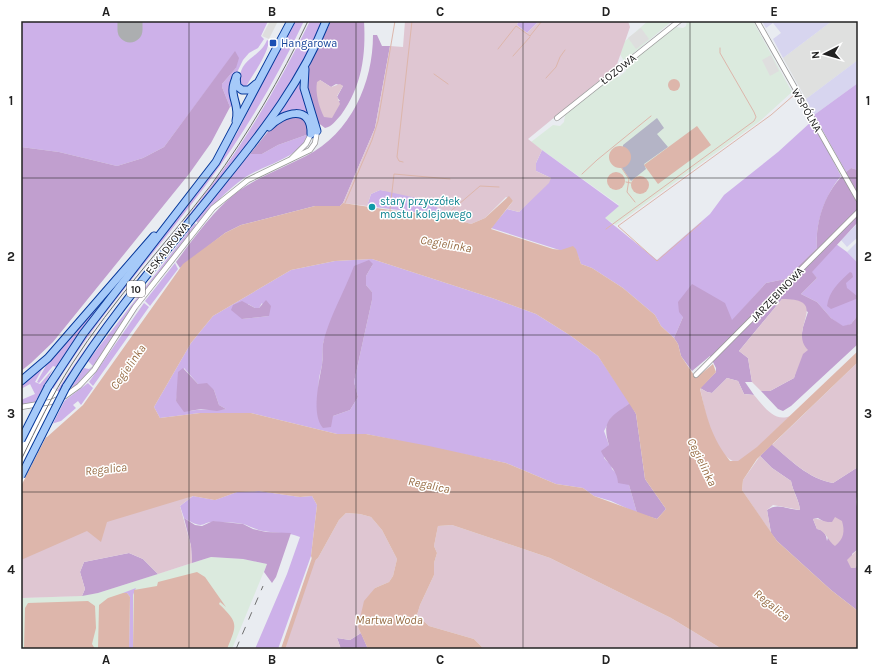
<svg xmlns="http://www.w3.org/2000/svg" width="879" height="670" viewBox="0 0 879 670" font-family="Karla,sans-serif">
<rect width="100%" height="100%" fill="#e9ecf1"/>
<!-- residential -->
<polygon fill="#dfe0df" points="832,21 858,21 858,60 806,99 783,58"/>
<!-- industrial -->
<g fill="#dbeade">
<polygon points="648,21 672,21 624,61 620,54 624,42"/>
<polygon points="687,21 753,21 792,92 760,121 616,225 604,218 619,205 531,142 553,125 560,126 564,122 565,115 613,77 619,77 626,71 626,66 676,27 683,28 686,26"/>
<polygon points="211,557 243,559 267,564 232,649 21,649 22,598 77,596 98,593"/>
</g>
<!-- construction -->
<polygon fill="#b4b4c6" points="657,118 664,128 657,134 668,147 644,164 646,169 631,181 622,168 623,145"/>
<!-- farmland -->
<g fill="#d7d5ef">
<polygon points="762,21 832,21 783,58 773,39 781,33 773,23 766,28"/>
<polygon points="858,60 858,83 814,115 806,99"/>
<polygon points="858,223 858,237 847,247 841,240"/>
<polygon points="858,241 858,263 847,252"/>
</g>
<!-- grass -->
<g fill="#cdb1e9" fill-rule="evenodd">
<polygon points="21,21 268,21 261,36 264,39 258,48 249,53 243,60 230,87 235,105 230,107 222,87 222,84 236,68 235,52 164,147 143,158 117,166 59,152 21,147"/>
<path d="M294,21H304C277,78 244,134 206,185C155,253 98,316 53,389L51,388L97,320L218,165L237,133Z"/>
<path d="M310,21H322C311,45 300,69 286,91C219,197 122,285 59,392L57,391C102,320 157,257 208,190C248,138 281,80 310,21Z"/>
<polygon points="518,21 539,21 527,33 517,25"/>
<path d="M267,40L269,41C266,58 254,72 246,87L241,88C234,59 260,59 267,40Z"/>
<polygon points="301,77 315,125 276,118"/>
<polygon points="858,83 858,170 851,168 846,172 814,115"/>
<path d="M812,121L841,176C825,195 815,223 817,248L785,279L766,283L732,321L683,317L674,338L661,326L655,315L623,288L592,268L581,264L578,256L491,228L507,209L519,212L551,178L536,171V163L542,150L619,206L605,218L657,260L710,214L724,195L778,152Z"/>
<path d="M309,134C299,159 265,164 244,178C226,191 212,206 198,223L195,220L250,154H262L278,145Z"/>
<path d="M380,190C398,192 437,199 445,216L367,206L371,194Z"/>
<path d="M195,223L196,225C175,253 153,280 132,308C112,336 97,369 69,391L84,368L89,369L93,366L88,361Z"/>
<polygon points="836,244 847,252 858,263 858,315 851,324 843,327 831,318 817,302 801,294 817,278 811,272"/>
<polygon points="139,257 91,317 56,367 53,366 39,383 37,382 48,362"/>
<path d="M372,259L492,298L536,314L571,336L598,356L630,403L611,418L604,431L609,445L604,458L611,465L612,469L629,485L637,513L611,501L594,496L583,488L556,484L506,463L366,434H337L251,413H200L160,418L154,407L191,343L213,316L291,270L335,261ZM373,264L366,276V285L372,292V300L354,382L358,397L350,410L333,416L317,409L319,378L322,365L323,343L332,319L345,290ZM262,303L269,316L242,319L248,304L255,308H259ZM184,368L198,384L214,390L219,405L226,409C214,411 203,408 191,411L176,401L178,387Z"/>
<polygon points="175,263 178,269 150,306 145,301"/>
<polygon points="144,303 149,307 93,386 89,382"/>
<polygon points="45,364 35,382 40,384 53,369 34,404 21,405 21,400 35,394 30,384 21,389 21,383"/>
<polygon points="88,383 93,388 81,405 78,401 73,405 76,408 61,421 51,424 63,402"/>
<path d="M259,491L300,497L312,496L317,505L311,556L278,649H255L287,574L300,537C286,531 277,534 263,531C256,530 250,526 243,524C236,522 226,523 218,522C200,520 207,532 184,518L180,506L193,496L215,500L237,492Z"/>
<polygon points="136,588 133,595 133,649 129,649 130,597 127,593 123,593"/>
</g>
<!-- forest -->
<g fill="#c19fcf" fill-rule="evenodd">
<path d="M331,21H364C366,55 362,86 341,115C336,120 332,127 325,128L317,122L306,93L307,71ZM320,80L331,87L336,84L343,86L337,97L340,101L319,102Z"/>
<path d="M373,35H377L382,46H390L375,128L343,203L340,206H315L241,225L225,233L180,268L176,262C194,238 212,212 236,193C257,177 283,168 306,156C351,133 373,83 373,35Z"/>
<polygon points="235,51 239,58 236,68 222,84 222,87 230,107 211,143 189,174 53,342 31,363 21,371 21,147 59,152 117,166 143,158 164,147"/>
<polygon points="297,116 305,121 309,134 278,145 262,154 250,154 270,129 281,119"/>
<path d="M851,168L858,170V222L812,272L817,278L801,294L817,302L831,318L843,326L851,324L858,315V344L791,406L783,411L778,409L761,391H770L794,378L803,344L801,339L803,327L808,312L782,299L739,351L748,358L752,382H745L754,395L744,394L738,381L727,378L712,393L707,392L700,388L716,372V368L710,356L692,371L681,356L678,344L674,338L683,317L679,312L678,302L692,284L725,303L732,320L766,283L785,279L817,248C815,219 827,186 851,168Z"/>
<path d="M369,260L373,264L366,276V285L372,292V300L354,382L358,397L350,410L333,416L331,427L323,428C311,414 319,382 322,365C323,358 322,351 323,344C328,320 345,290 354,266Z"/>
<path d="M850,272L852,273L853,277L846,283L847,288L857,296L856,299L831,309L827,306C829,291 839,282 850,272Z"/>
<polygon points="266,300 271,306 269,316 242,319 231,310 233,305 242,301 255,308 259,308"/>
<polygon points="183,368 198,384 207,383 214,390 219,405 226,409 217,411 201,409 184,412 176,401 178,372"/>
<path d="M630,403L636,414L645,479L666,509L657,519L637,513L629,485L618,483C618,470 606,463 601,451L609,445C601,420 611,417 630,403Z"/>
<path d="M772,444C790,460 809,479 833,483L858,467V490L856,502L858,512V549L852,554L855,568L858,564V611L831,590L777,541L771,533L767,510C778,502 788,510 800,510C799,499 793,492 791,481L772,468L760,456ZM818,518L826,523L832,522L827,541C826,534 824,530 817,529L813,519Z"/>
<polygon points="184,518 195,525 202,526 213,521 243,524 253,529 266,532 291,533 276,577 272,583 264,572 267,564 243,559 211,557 192,563 191,546"/>
<polygon points="129,553 143,559 158,574 98,593 82,596 85,589 80,572 84,562"/>
<polygon points="361,633 368,649 341,649 337,638 350,640"/>
</g>
<!-- wetland -->
<g fill="#dfc6d2">
<polygon points="405,21 518,21 517,25 527,33 539,21 628,21 630,27 616,67 528,139 542,150 536,163 536,171 551,178 549,183 519,212 507,209 513,201 506,197 485,218 471,224 445,216 441,209 421,199 380,190 371,194 367,206 343,203 375,128 390,46 403,47"/>
<path d="M320,80L331,87L340,84L343,86L337,96L340,104L332,118L324,117C319,107 315,93 317,82Z"/>
<path d="M782,299C832,299 787,329 808,350L803,354L794,378L770,391H761L752,382L748,358L739,351Z"/>
<path d="M858,362V467L833,483C809,479 791,460 772,445Z"/>
<path d="M727,378L738,381L744,394L754,395C763,405 774,423 790,416L740,464C711,456 706,414 700,388L707,392L712,393Z"/>
<path d="M760,456L772,468L791,481C793,492 799,500 800,510L773,505L767,510L771,533L742,490L743,480Z"/>
<polygon points="240,485 300,497 259,491 237,492 215,500 193,496 180,506 191,546 192,563 158,574 143,559 129,553 84,562 80,572 85,589 82,596 22,598 21,608 21,551 106,515"/>
<polygon points="346,513 360,514 371,517 382,530 397,559 393,576 389,582 375,588 358,627 361,633 350,640 337,638 341,649 283,649 313,562 318,558 339,520"/>
<path d="M835,517L842,521C845,531 844,539 835,546C828,541 825,530 817,529L813,519C820,518 824,523 832,522Z"/>
<polygon points="452,525 550,558 671,618 722,649 484,649 474,639 429,626 417,615 420,605 434,575 434,563 437,553 434,546 438,526"/>
<polygon points="858,549 858,564 855,568 851,568 847,560"/>
</g>
<!-- parking -->
<g fill="#dedede">
<polygon points="270,21 278,21 269,39 262,36"/>
<polygon points="641,28 649,39 636,49 628,38"/>
<polygon points="771,55 779,71 770,76 762,60"/>
</g>
<!-- water -->
<g fill="#ddb6ab" fill-rule="evenodd">
<circle cx="674" cy="85" r="6"/>
<polygon points="697,126 711,145 658,184 644,165"/>
<circle cx="620" cy="157" r="11"/>
<circle cx="616" cy="181" r="9"/>
<circle cx="640" cy="185" r="9"/>
<path d="M509,196L513,201L491,229L553,249L561,250L573,246L576,249L581,264L592,268L623,288L655,315L661,326L674,338L678,344L681,356L696,378L713,364L716,372L700,389C707,418 711,437 730,461H738L757,447L858,351V362L757,459L743,480L742,490L777,541L831,590L858,611V649H722L671,618L550,558L452,525L438,526L434,546L437,553L434,563V575L420,605L417,615L429,626L474,639L484,649H368L358,627L364,601L375,588L389,582L393,576L397,559L382,530L371,517L360,514L346,513L339,520L318,558L313,562L311,556L317,505L312,496L300,497L259,491L237,492L215,500L193,496L107,522L101,542L87,531L21,560V445L47,437L83,405L183,264L225,233L241,225L315,206H340L343,203L390,210L445,216L471,224L485,218ZM372,259L492,298L536,314L571,336L598,356L636,414L645,479L666,509L657,519L594,496L583,488L556,484L506,463L429,446L366,434H337L251,413H200L160,418L154,407L191,343L213,316L291,270L335,261Z"/>
<path d="M197,572L205,577L226,607L220,602L219,604C239,623 237,625 227,649H133L134,590L157,586L158,582Z"/>
<polygon points="123,593 127,593 130,597 129,649 98,649 99,605 108,598"/>
<polygon points="88,601 95,606 96,628 92,644 95,649 24,649 25,608 28,603"/>
</g>
<!-- pier -->
<polygon fill="#fff" points="45,384 59,392 63,385 70,390 21,486 21,430"/>
<g fill="none" stroke-linecap="round" stroke-linejoin="round">
<!-- stream -->
<g stroke="#ddb6ab" stroke-width="1">
<polyline points="459,21 461,22"/>
<polyline points="498,49 516,26 530,36 542,21"/>
<polyline points="513,56 530,37"/>
<polyline points="434,74 448,84"/>
<polyline points="546,78 556,67 560,57 565,50"/>
<polyline points="403,162 399,161 397,157 412,21"/>
<polyline points="621,167 629,179 627,192 635,202"/>
<polyline points="582,174 597,160 651,116"/>
<polyline points="626,182 631,183"/>
<polyline points="345,203 372,140 378,121 395,21"/>
<polyline points="390,210 394,174 450,179"/>
<polyline points="445,216 480,186 499,187"/>
<polyline points="701,223 657,261 618,226 771,115 794,95"/>
<polyline points="606,229 754,121 756,117 754,112 720,53 720,48"/>
</g>
<!-- canal -->
<polyline stroke="#ddb6ab" stroke-width="4" points="283,649 314,558"/>
<!-- runway -->
<polyline stroke="#acaeb0" stroke-width="25" points="130,21 130,30"/>
<defs>
<g id="street">
<polyline points="757,21 858,199"/>
<polyline points="557,118 679,21"/>
<polyline points="292,158 306,144 311,134"/>
<polyline points="696,375 858,212"/>
<polyline points="21,407 51,402 65,396 79,386 94,370 135,307 213,208 248,180 310,150 315,143 317,131"/>
</g>
<g id="primary">
<polyline points="305,69 304,88 317,131"/>
<polyline points="236,77 237,86 242,90 249,90 256,84"/>
<path d="M236,121C241,102 226,96 237,76"/>
<path d="M269,127C283,112 312,104 311,134"/>
<polyline points="21,381 48,358 154,236"/>
<polyline points="48,387 83,334 216,162 291,21"/>
<path d="M66,387C112,313 171,246 225,178C264,130 303,79 326,21"/>
</g>
</defs>
<!-- street casing -->
<use href="#street" stroke="#999" stroke-width="6"/>
<!-- primary casing -->
<use href="#primary" stroke="#05379a" stroke-width="9"/>
<!-- street -->
<use href="#street" stroke="#fff" stroke-width="4.5"/>
<!-- primary -->
<use href="#primary" stroke="#a6caf9" stroke-width="7"/>
<!-- tram -->
<path stroke="#707070" stroke-width="1" d="M21,460C37,427 52,395 72,364C113,300 165,245 211,185C248,134 281,78 308,21"/>
<!-- rail -->
<polyline stroke="#707070" stroke-width="1" stroke-dasharray="8 8" stroke-linecap="butt" points="236,649 263,586"/>
<defs>
<g id="primary-bridge">
<polyline points="21,440 48,387"/>
<polyline points="21,476 66,387"/>
</g>
</defs>
<!-- primary-bridge casing -->
<use href="#primary-bridge" stroke="#05379a" stroke-width="9" stroke-linecap="butt"/>
<!-- primary-bridge -->
<use href="#primary-bridge" stroke="#a6caf9" stroke-width="7"/>
</g>
<!-- grid -->
<path fill="none" stroke="#222" stroke-width="1" stroke-opacity="0.55" d="M189,21V649M356,21V649M523,21V649M690,21V649M21,178H858M21,335H858M21,492H858"/>
<!-- markers -->
<rect fill="#1a4fb4" stroke="#fff" stroke-width="1.5" x="269" y="39" width="8" height="8" rx="2"/>
<circle fill="#0f9aa8" stroke="#fff" stroke-width="1.5" cx="372" cy="207" r="4"/>
<g text-anchor="middle" stroke-width="3" stroke-linejoin="round" paint-order="stroke">
<!-- shield labels -->
<rect fill="#fff" stroke="#646464" stroke-width="1" x="127" y="281" width="18" height="16" rx="3"/>
<g font-size="10" font-weight="bold" fill="#222">
<text x="136" y="293">10</text>
</g>
<!-- transit labels -->
<g font-size="11" fill="#164399" stroke="#fff" text-anchor="start">
<text x="281" y="47">Hangarowa</text>
</g>
<!-- street labels -->
<g font-size="11" fill="#222" stroke="#fff">
<text transform="translate(618 69) rotate(-38)" y="4">ŁOZOWA</text>
<text transform="translate(807 110) rotate(60)" y="4">WSPÓLNA</text>
<text transform="translate(167 248) rotate(-52)" y="4">ESKADROWA</text>
<text transform="translate(777 294) rotate(-46)" y="4">JARZĘBINOWA</text>
</g>
<!-- culture labels -->
<g font-size="11" fill="#0d838f" stroke="#fff" text-anchor="start">
<text x="380" y="205">stary przyczółek<tspan x="380" dy="13">mostu kolejowego</tspan></text>
</g>
<!-- water labels -->
<g font-size="12" font-style="italic" fill="#986e46" stroke="#fff">
<text transform="translate(446 244) rotate(10)" y="4">Cegielinka</text>
<text transform="translate(128 367) rotate(-55)" y="4">Cegielinka</text>
<text transform="translate(702 462) rotate(64)" y="4">Cegielinka</text>
<text transform="translate(106 469) rotate(-6)" y="4">Regalica</text>
<text transform="translate(429 485) rotate(12)" y="4">Regalica</text>
<text transform="translate(772 605) rotate(39)" y="4">Regalica</text>
<text x="389" y="624">Martwa Woda</text>
</g>
</g>
<!-- border -->
<rect width="879" height="670" fill="none" stroke="#ffffff" stroke-width="44"/>
<!-- north arrow -->
<g transform="translate(825 54) rotate(264)" stroke="#ffffff" stroke-width="3" paint-order="stroke">
<path d="M0-3L7 15L0 10L-7 15Z" fill="#222222"/>
<text y="-6" font-size="11" font-weight="bold" text-anchor="middle" fill="#222222">N</text>
</g>
<rect x="22" y="22" width="835" height="626" fill="none" stroke="#222" stroke-width="1.5"/>
<g font-size="13" text-anchor="middle" font-weight="bold" fill="#222">
<text x="106" y="16">A</text>
<text x="272" y="16">B</text>
<text x="440" y="16">C</text>
<text x="606" y="16">D</text>
<text x="774" y="16">E</text>
<text x="11" y="105">1</text>
<text x="868" y="105">1</text>
<text x="11" y="261">2</text>
<text x="868" y="261">2</text>
<text x="11" y="418">3</text>
<text x="868" y="418">3</text>
<text x="11" y="574">4</text>
<text x="868" y="574">4</text>
<text x="106" y="664">A</text>
<text x="272" y="664">B</text>
<text x="440" y="664">C</text>
<text x="606" y="664">D</text>
<text x="774" y="664">E</text>
</g>
</svg>
